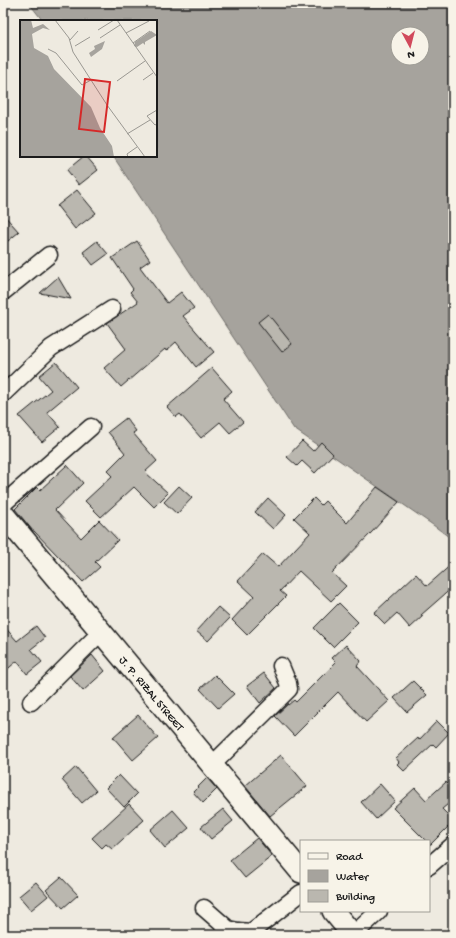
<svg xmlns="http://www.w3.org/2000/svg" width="456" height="938" viewBox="0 0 456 938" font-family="'Gochi Hand',sans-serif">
<rect width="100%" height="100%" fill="#eeeae0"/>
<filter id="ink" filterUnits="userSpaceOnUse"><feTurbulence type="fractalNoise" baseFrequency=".025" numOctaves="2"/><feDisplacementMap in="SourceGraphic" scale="8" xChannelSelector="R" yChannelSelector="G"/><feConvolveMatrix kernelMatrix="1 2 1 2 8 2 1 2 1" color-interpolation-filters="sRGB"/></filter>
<g filter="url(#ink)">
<!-- water -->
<path fill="#a6a39d" stroke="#6f6d69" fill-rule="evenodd" d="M29,3H453V540L433,525L294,429L113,156H156V21H43ZM398,34H422V58H398Z"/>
<!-- building -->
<g fill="#bab7af" stroke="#1c1c1c">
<polygon points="84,156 86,156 98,170 79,185 67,170"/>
<polygon points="77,190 96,213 75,229 57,206"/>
<polygon points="3,214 19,232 3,245"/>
<polygon points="97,241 108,254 93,265 83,252"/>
<polygon points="137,241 150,260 140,267 167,303 181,292 194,308 183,316 214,352 196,367 176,342 166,351 165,349 121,387 104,368 126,349 107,323 138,302 130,292 133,289 112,258"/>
<polygon points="58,277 71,299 40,293"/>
<polygon points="268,314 292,344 282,352 258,322"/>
<polygon points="56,362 77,387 47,412 60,427 42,442 19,416 51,390 39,376"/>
<polygon points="212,368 232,391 223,399 243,422 230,433 220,422 201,438 180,414 176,417 167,407"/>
<polygon points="126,418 136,431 133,433 157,461 145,472 168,493 154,507 134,487 101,517 85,501 112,476 107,471 125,453 108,432"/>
<polygon points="302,441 313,451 321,442 333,454 315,473 302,461 297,466 287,457"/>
<polygon points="67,465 83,483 55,510 81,538 99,520 118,540 95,562 100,567 83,582 34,531 33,531 15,509 37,487 40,490"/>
<polygon points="179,486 192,498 177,514 164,502"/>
<polygon points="377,487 399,502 372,532 332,573 346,586 331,601 299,571 280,591 286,596 247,635 232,620 254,596 238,581 263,554 278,567 310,533 294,518 314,498 321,505 325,501 347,523"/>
<polygon points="268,498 286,515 273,529 255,512"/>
<polygon points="453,563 453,587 421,615 423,616 410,628 397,613 385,624 374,613 416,574 427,586"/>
<polygon points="339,603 358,622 333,647 314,628"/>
<polygon points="218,607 230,618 208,641 196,631"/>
<polygon points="3,625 17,641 36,626 45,638 31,649 42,662 27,674 17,661 3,673"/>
<polygon points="346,645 361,661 357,666 389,701 366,722 338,692 294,736 275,716 288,704 288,705 294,700 296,702 336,662 332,658"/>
<polygon points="92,655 105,671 83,691 70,676"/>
<polygon points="264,673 276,688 260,703 247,686"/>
<polygon points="215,675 234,694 218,708 200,689"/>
<polygon points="413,681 427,695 407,712 394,698"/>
<polygon points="138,715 158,738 133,760 113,737"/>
<polygon points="437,721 449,733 436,747 433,744 404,771 397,764 399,762 396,758 418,738 419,740"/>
<polygon points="281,755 307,786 270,816 245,786"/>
<polygon points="76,767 96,791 82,803 62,780"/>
<polygon points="119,775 137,794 124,807 106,788"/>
<polygon points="207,778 217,789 203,803 193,792"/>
<polygon points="446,782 453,790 453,800 442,809 453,820 453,822 430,845 429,841 426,841 393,808 415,788 426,800"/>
<polygon points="380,784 395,801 376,819 361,802"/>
<polygon points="129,804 144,820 112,849 106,844 102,848 92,838"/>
<polygon points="223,809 233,821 211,839 201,827"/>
<polygon points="173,810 189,828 165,848 150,830"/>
<polygon points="257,838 272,856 245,878 230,860"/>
<polygon points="61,877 78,895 63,908 46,890"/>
<polygon points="36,882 48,896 31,910 19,896"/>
</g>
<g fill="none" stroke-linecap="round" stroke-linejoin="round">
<defs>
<g id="minor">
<polyline points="3,292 49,255"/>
<polyline points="3,394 51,348 112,309"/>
<polyline points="3,504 91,427"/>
<polyline points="31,702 101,632"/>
<polyline points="212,765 289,689 288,683 281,666"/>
<polyline points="429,866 453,845"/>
<polyline points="204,908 228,929 238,931 251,932 301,893"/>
<polyline points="353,935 379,911"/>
</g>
<g id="major">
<polyline points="3,514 301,872"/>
<polyline points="333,911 353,935"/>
</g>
</defs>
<!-- minor casing -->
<use href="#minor" stroke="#1c1c1c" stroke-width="19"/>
<!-- major casing -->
<use href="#major" stroke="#1c1c1c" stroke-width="24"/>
<!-- minor -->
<use href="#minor" stroke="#f7f3e8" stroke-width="16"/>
<!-- major -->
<use href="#major" stroke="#f7f3e8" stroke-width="21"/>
</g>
</g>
<g text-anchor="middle" stroke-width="4" stroke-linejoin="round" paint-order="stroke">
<!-- street labels -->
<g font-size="12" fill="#1c1c1c" stroke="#f7f3e8">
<text transform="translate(152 693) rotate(50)" y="4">J. P. RIZAL STREET</text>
</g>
</g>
<!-- overview -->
<g transform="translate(20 20)">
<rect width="137" height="137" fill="#eeeae0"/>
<path d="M0,0H11L13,8L23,4L30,10L23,8L12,14L14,28L28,36L34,49L71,87L80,108L92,126L94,137H0ZM131,11L137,15L125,22V25L123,23L117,27L114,26L115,22ZM85,21L82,29L71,37L69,33L75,29L74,26Z" fill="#a6a39d"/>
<path fill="none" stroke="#9a9892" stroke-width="1" d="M35,0L49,18L53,32L87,85L125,137M97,0L137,57M78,10L94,0M106,13L129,1M80,18L100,5M50,20L58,11M113,23L130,11M55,26L70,17M28,29L36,33L62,65L71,60M123,60L133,53M97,61L125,41M137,90L127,96L135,105L137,104M107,114L130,100M108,137L107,134L117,127"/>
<path fill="#d62828" fill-opacity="0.15" stroke="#d62828" stroke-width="2" d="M65,59L90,62L84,112L59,109Z"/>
<rect width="137" height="137" fill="none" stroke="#1c1c1c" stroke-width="2"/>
</g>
<!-- margin -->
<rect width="456" height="938" fill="none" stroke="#f7f3e8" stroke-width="16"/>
<rect x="8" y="8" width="440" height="922" fill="none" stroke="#1c1c1c" stroke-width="1.5" filter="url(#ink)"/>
<!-- legend -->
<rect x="300" y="840" width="130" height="72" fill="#f7f3e8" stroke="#9f9d96"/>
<rect x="308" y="853" width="20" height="6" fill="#f7f3e8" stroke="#9f9d96"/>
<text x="336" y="860" font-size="12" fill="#1c1c1c">Road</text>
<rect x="308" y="870" width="20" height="12" fill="#a6a39d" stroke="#9f9d96"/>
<text x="336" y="880" font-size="12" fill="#1c1c1c">Water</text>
<rect x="308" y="890" width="20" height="12" fill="#bab7af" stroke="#9f9d96"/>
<text x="336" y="900" font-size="12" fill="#1c1c1c">Building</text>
<!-- north arrow -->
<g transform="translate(410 46) rotate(173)"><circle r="19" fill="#f7f3e8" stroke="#9f9d96"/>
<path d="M0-3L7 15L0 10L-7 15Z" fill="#d1495b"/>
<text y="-6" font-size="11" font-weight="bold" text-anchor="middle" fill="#1c1c1c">N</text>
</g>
</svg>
